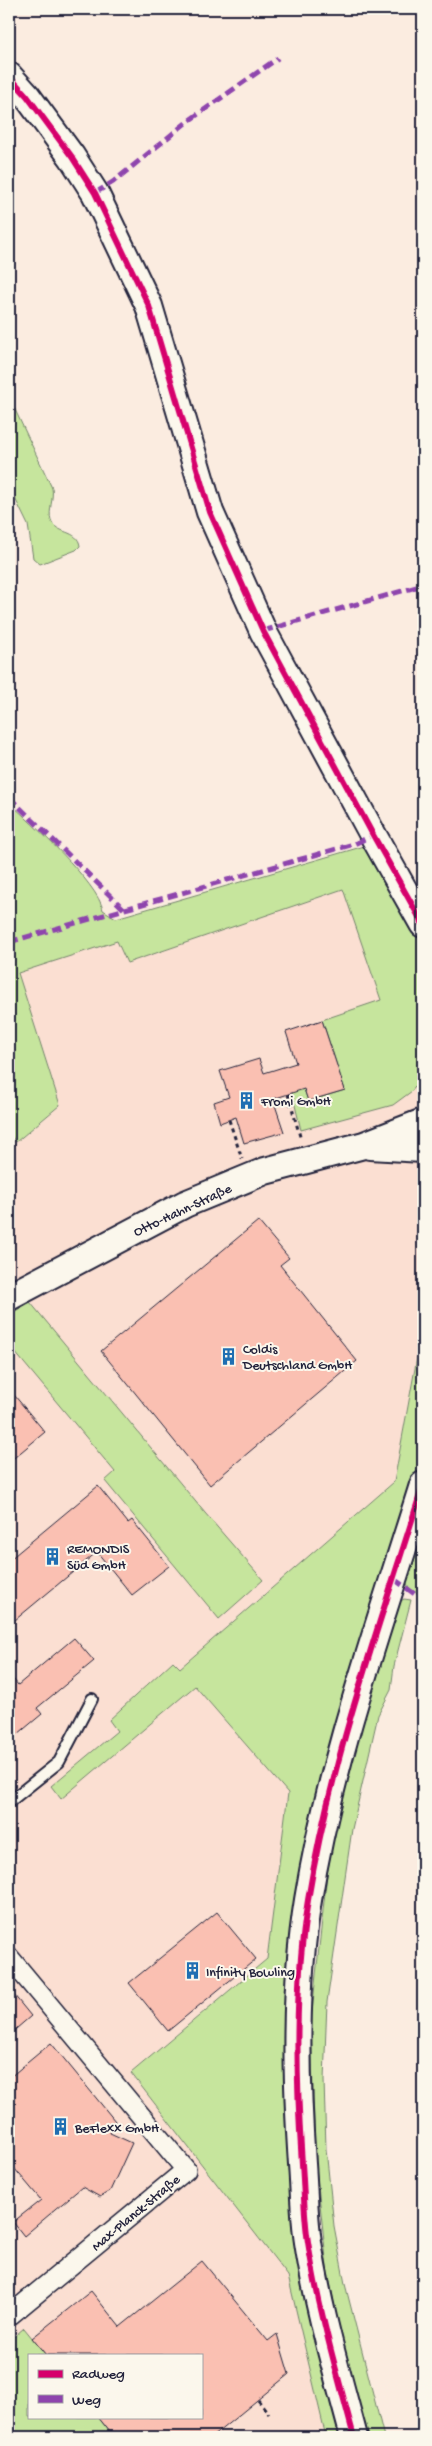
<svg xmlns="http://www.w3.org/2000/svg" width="432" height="2446" viewBox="0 0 432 2446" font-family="'Gochi Hand',sans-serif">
<rect width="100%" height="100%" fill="#fbece0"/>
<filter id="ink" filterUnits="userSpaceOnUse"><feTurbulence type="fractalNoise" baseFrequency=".02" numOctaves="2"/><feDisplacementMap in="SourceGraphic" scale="10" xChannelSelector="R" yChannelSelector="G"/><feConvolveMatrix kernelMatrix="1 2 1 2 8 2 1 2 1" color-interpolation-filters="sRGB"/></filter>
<g filter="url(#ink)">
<!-- built -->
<path fill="#fbdfd2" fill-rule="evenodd" d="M369,880L423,1027V1325L394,1482L180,1668L288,1793L267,1959L131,2073L288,2276L326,2437H9V1133L16,1142L60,1105L17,973L117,940L127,963ZM29,2355H201V2417H29Z"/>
<!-- green -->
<g fill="#c6e59d" stroke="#74846c">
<path d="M9,397L52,488C54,498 48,511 51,520C56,535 78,529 80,546L76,550L40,564L33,558L28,525L9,486Z"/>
<path d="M9,802C31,823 98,883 103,910L116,918L368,845L409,914L423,947V1075L412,1091L393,1105L301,1130L292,1093L303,1086L308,1101L345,1090L322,1020L381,1000L343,889L127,963L117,941L18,973L60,1105L16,1142L9,1133Z"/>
<polygon points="30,1302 205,1513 263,1580 219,1619 105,1481 115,1472 9,1345 9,1315"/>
<polygon points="423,1325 423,1451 330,1749 288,2021 346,2437 326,2437 288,2276 131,2073 267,1959 288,1793 195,1686 61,1799 51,1786 117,1731 109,1720 173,1661 180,1668 394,1482"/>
<polygon points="423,1527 423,1597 409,1588 405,1579"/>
<polygon points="404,1599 411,1600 394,1666 391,1690 378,1715 352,1829 327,2002 324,2080 326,2149 334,2226 345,2284 384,2437 368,2437 339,2328 327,2267 315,2159 311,2021 327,1874 342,1793 399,1602"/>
<polygon points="24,2328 46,2355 29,2355 29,2417 98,2417 114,2437 9,2437 9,2341"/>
</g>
<!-- building -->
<g fill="#fac0b2" stroke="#22223b">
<polygon points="322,1020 345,1090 308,1101 304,1089 273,1099 284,1132 244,1143 236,1117 220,1123 214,1102 229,1097 220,1071 259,1059 264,1073 296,1063 286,1032"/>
<polygon points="258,1221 289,1258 280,1265 357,1361 210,1485 101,1351"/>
<polygon points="9,1389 45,1432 9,1462"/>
<polygon points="98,1486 128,1523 132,1520 169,1566 132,1595 97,1552 9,1625 9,1560"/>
<polygon points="74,1638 94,1661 37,1708 42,1714 18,1734 9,1722 9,1674 18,1685"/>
<polygon points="217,1912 256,1959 168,2031 129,1983"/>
<polygon points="9,1989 31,2016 9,2035"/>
<polygon points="51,2043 115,2121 110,2133 132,2143 110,2191 100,2197 82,2187 24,2236 13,2222 41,2200 9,2162 9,2078"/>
<polygon points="202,2261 268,2341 277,2334 289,2374 212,2437 114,2437 98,2417 201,2417 201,2355 46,2355 32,2338 91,2291 120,2327"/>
</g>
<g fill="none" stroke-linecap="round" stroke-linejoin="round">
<defs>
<polyline id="lane" points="9,1802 59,1762 92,1699"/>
<polyline id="street" points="9,1957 186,2170 9,2316"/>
<g id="secondary">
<polyline points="9,76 27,96 72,157 95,193 149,306 210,512 263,631 373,835 423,924"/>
<polyline points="370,1146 423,1149"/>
<polyline points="9,1297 185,1204 265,1171 364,1145 423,1122"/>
<path d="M354,2437C337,2373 318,2308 308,2242C304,2216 304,2190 302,2164C296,2077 294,1986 308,1900C331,1758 381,1621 423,1485"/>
</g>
</defs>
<!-- lane casing -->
<use href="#lane" stroke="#22223b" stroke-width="14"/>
<!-- street casing -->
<use href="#street" stroke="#22223b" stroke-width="22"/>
<!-- secondary casing -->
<use href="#secondary" stroke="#22223b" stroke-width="30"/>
<!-- path -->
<g stroke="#22223b" stroke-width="3" stroke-dasharray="4 4" stroke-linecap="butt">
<polyline points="288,1094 301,1140"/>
<polyline points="229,1120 242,1159"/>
<polyline points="258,2400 269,2414"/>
</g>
<!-- lane -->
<use href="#lane" stroke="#fbf7ec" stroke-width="10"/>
<!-- street -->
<use href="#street" stroke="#fbf7ec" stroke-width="19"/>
<!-- secondary -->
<use href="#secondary" stroke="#fbf7ec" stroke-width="26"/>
<!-- quiet -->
<g stroke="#8e44ad" stroke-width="5" stroke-dasharray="10 5" stroke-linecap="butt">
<polyline points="95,193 113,182 187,122 278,58"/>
<polyline points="263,631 423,585"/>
<polyline points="9,797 125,910"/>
<polyline points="9,942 354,844 373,835"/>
<polyline points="394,1579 423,1600"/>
</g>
<defs>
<g id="cycleway">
<polyline points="9,76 27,96 72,157 95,193 149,306 210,512 263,631 373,835 423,924"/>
<path d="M354,2437C337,2373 318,2308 308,2242C304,2216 304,2190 302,2164C296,2077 294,1986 308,1900C331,1758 381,1621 423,1485"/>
</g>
</defs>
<!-- cycleway casing -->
<use href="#cycleway" stroke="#fbf7ec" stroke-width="9"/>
<!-- cycleway -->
<use href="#cycleway" stroke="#d6006c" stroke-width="6"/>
</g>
</g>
<!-- icons -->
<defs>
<symbol id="building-bare" viewBox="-9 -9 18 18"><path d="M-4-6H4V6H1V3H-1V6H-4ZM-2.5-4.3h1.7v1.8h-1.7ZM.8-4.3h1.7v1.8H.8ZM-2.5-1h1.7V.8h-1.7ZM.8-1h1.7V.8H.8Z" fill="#1f6fb2" stroke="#fbf7ec" stroke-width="2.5" paint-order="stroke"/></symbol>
</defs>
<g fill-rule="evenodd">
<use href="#building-bare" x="234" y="1088" width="25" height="25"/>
<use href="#building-bare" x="216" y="1344" width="25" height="25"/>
<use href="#building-bare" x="40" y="1544" width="25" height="25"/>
<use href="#building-bare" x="180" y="1958" width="25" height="25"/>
<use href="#building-bare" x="48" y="2114" width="25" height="25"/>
</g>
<g text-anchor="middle" stroke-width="4" stroke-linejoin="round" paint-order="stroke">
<!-- poi labels -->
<g font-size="14" fill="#22223b" stroke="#fbf7ec" text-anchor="start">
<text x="261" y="1105">Fromi GmbH</text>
<text x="243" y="1353">Coldis<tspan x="243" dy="16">Deutschland GmbH</tspan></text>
<text x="67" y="1553">REMONDIS<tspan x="67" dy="16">Süd GmbH</tspan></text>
<text x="206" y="1976">Infinity Bowling</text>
<text x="75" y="2132">BeFlexx GmbH</text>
</g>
<!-- street labels -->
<g font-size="14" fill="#22223b" stroke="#fbf7ec">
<text transform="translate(182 1209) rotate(-25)" y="5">Otto-Hahn-Straße</text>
<text transform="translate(135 2212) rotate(-40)" y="5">Max-Planck-Straße</text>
</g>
</g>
<!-- margin -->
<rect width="432" height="2446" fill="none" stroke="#fbf7ec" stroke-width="30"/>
<rect x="15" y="15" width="402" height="2416" fill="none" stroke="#22223b" stroke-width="2" filter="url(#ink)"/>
<!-- legend -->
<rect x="28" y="2354" width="175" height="65" fill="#fbf7ec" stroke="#a4a2a5"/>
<rect x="38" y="2370" width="25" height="8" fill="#d6006c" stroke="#a4a2a5"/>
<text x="72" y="2378" font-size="15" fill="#22223b">Radweg</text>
<rect x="38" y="2395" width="25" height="8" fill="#8e44ad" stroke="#a4a2a5"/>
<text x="72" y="2404" font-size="15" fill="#22223b">Weg</text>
</svg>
